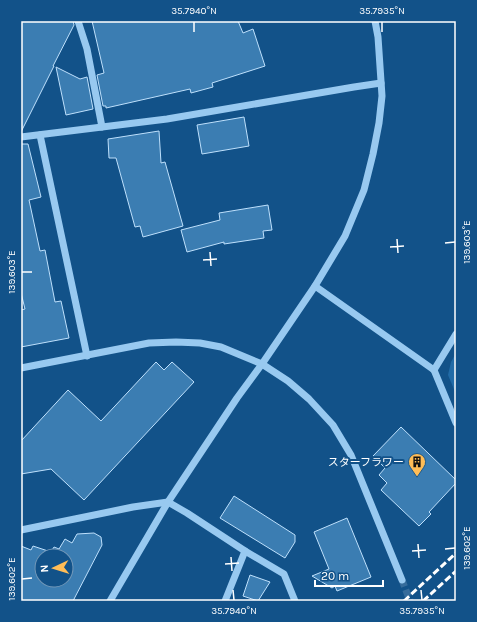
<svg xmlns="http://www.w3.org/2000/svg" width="477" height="622" viewBox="0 0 477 622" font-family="Karla,'Noto Sans JP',sans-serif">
<rect width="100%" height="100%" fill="#125289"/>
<!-- green -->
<polygon fill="#216ba7" points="456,353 456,394 448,375 451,362"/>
<!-- building -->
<g fill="#3b7db2" stroke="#bee0fc" fill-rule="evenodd">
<polygon points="21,21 73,21 74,25 53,66 54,66 21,132"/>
<polygon points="92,21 238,21 243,33 253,29 265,66 212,83 213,87 191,93 190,89 106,108 106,106 103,106 97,75 104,73"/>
<polygon points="56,67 80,79 87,77 93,109 66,115"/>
<polygon points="244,117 249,146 202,154 197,125"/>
<polygon points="159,131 161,163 165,162 183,226 143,237 140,226 135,227 116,158 109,158 108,139"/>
<polygon points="21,144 28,144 41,197 29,200 40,251 45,250 55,302 61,301 69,338 21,347 21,310 25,309 21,293"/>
<polygon points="268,205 272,230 263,231 264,238 224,244 224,242 187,252 181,230 220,220 219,213"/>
<polygon points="156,362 164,370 172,362 194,382 84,500 51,469 21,474 21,441 68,390 101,421"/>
<polygon points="401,427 456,480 456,483 429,512 431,514 419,526 381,490 387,483 379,475 385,468 373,456"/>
<polygon points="234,496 295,535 295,542 285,558 220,518"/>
<polygon points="347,518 371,577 337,591 335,586 332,588 312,576 329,569 314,532"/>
<path d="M94,533L101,537L102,545L73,601H21V546L31,550L33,546L51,552L54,547L59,549L65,539L72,543L77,534ZM42,556H66V580H42Z"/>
<polygon points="250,575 270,582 258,601 243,596"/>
</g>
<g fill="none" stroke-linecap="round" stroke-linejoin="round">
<!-- minor-tunnel -->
<polyline stroke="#366c9b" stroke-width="7" stroke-dasharray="7 3.5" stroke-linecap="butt" points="402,580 410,601"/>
<!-- minor -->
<g stroke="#98c9f0" stroke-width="7">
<polyline points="78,21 87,49 102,127"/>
<polyline points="40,135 87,356"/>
<polyline points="21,137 167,119 354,87 381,83"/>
<polyline points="315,286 434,370 456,423"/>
<polyline points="21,368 149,343 176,342 200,343 221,347 262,364 288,381 309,399 333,425 351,455 402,580"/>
<polyline points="434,370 456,334"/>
<polyline points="21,530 133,507 168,502 187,513 245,551 284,574 295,601"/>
<polyline points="110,601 168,502 237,398 262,364 315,286 345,236 364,190 373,154 379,123 382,96 378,37 375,21"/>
<polyline points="225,601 245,551"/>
</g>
<!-- rail -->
<g stroke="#fff" stroke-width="3" stroke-dasharray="7 3" stroke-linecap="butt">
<polyline points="404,601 456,553"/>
<polyline points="423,601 456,571"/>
</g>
</g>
<!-- ticks -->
<path fill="none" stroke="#fff" stroke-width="1.5" d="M194,22V32M382,22V32M397,239L398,253M445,243L455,242M390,247L404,246M210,252L211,266M203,260L217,259M22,272H32M418,544L419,558M445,549L455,548M412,551L426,550M231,557L232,571M225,564L239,563M22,579L32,578M233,590L234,600M421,590L422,600"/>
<!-- icons -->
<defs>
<symbol id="building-pin" viewBox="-11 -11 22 30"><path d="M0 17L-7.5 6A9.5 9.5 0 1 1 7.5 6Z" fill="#ffbd57" stroke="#125289"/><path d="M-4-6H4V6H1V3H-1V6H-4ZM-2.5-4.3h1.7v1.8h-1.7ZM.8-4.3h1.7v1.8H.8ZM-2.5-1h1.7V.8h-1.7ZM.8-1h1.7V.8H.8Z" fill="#111"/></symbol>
</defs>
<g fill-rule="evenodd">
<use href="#building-pin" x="407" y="452" width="20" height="27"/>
</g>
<g text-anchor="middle" stroke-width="4" stroke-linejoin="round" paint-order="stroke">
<!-- poi labels -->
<g font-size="11" fill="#fff" stroke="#125289" text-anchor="end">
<text x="404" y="466">スターフラワー</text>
</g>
</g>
<!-- border -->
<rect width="477" height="622" fill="none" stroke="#125289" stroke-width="44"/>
<!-- north arrow -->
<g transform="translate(54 568) rotate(266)"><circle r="19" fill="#125289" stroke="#7197b8"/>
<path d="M0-3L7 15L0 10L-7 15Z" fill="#ffbd57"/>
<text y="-6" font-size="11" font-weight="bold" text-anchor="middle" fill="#ffffff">N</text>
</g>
<!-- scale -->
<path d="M315 580v6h68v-6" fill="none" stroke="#ffffff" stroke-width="2"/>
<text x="321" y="580" font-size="12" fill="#ffffff" stroke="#125289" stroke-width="3" paint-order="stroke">20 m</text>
<rect x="22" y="22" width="433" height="578" fill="none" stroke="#fff" stroke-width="1.5"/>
<g font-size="10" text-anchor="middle" fill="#fff">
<text x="194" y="14">35.7940°N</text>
<text x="382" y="14">35.7935°N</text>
<text transform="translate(466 242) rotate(-90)" y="4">139.603°E</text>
<text transform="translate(11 272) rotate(-90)" y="4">139.603°E</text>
<text transform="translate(466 548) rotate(-90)" y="4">139.602°E</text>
<text transform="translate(11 579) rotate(-90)" y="4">139.602°E</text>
<text x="234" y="614">35.7940°N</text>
<text x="422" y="614">35.7935°N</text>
</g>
</svg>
